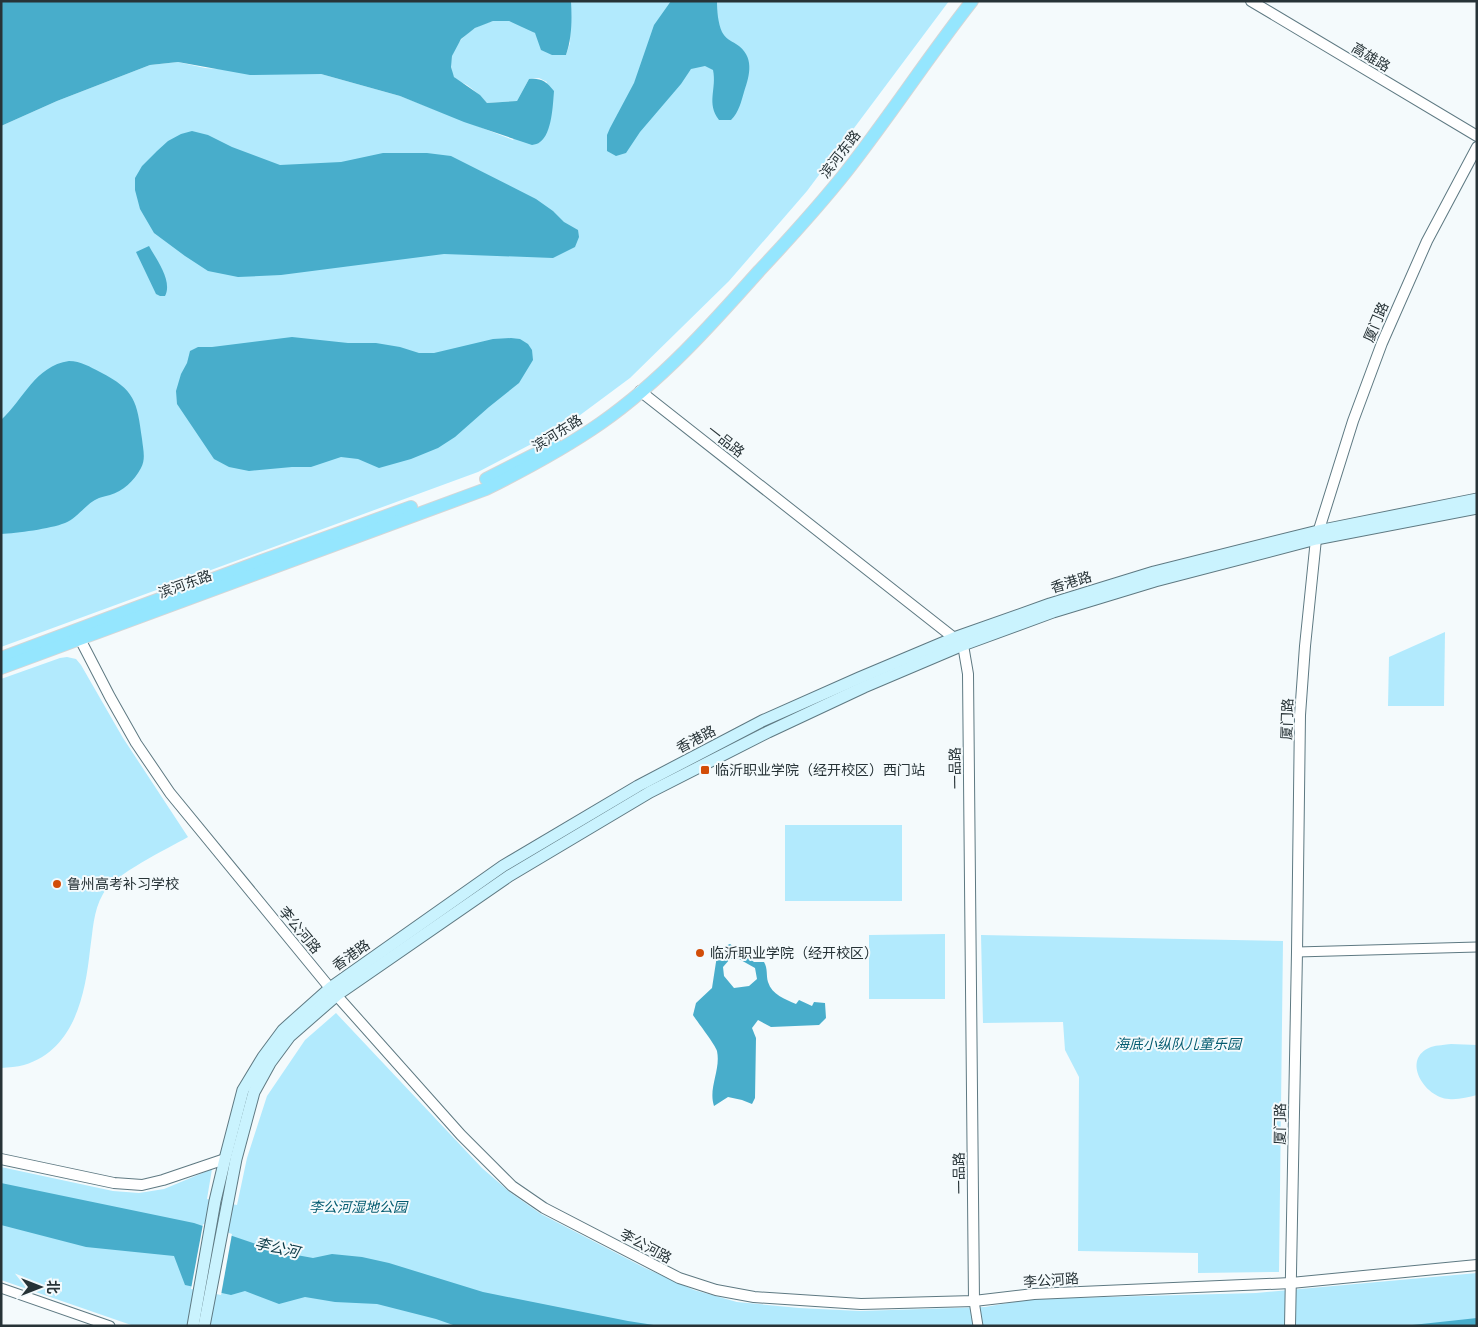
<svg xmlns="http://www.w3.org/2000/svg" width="1478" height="1327" viewBox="0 0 1478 1327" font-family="Literata,'Noto Sans SC',serif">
<rect width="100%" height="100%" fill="#f4fafc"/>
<!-- green -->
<g fill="#b2eafd">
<path d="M571,1H949L807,191L729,281L630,378L564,427L478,472L1,647V126L57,101L150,65L178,62L205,68L287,74H321L400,96L513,140L547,82L539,78L529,79L517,101L487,103C481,96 474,90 467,85C463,83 456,80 454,77C451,73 451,66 451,62C453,37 485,16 509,21C528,25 550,44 566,55L570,43Z"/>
<polygon points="1445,632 1444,706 1388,706 1389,657"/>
<path d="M67,657L76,659L81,665L123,738L188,837C167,849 114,874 103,894C93,911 93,931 90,950C85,996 74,1050 24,1065C17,1067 9,1067 1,1068V679L60,658Z"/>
<rect x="785" y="825" width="117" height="76"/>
<polygon points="945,934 945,999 869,999 869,935"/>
<polygon points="981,935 1283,941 1279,1272 1198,1273 1198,1253 1078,1251 1079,1077 1065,1050 1063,1022 983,1023"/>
<polygon points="336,1013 482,1168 511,1193 541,1214 645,1268 694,1290 737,1302 799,1308 860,1311 985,1307 1031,1299 1256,1293 1477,1273 1477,1326 134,1326 1,1280 1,1167 113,1191 139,1193 164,1189 212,1169 207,1199 237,1205 247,1158 267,1096 305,1040"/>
<path d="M1451,1044L1477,1045V1095C1468,1097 1458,1100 1449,1099C1425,1098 1400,1059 1431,1047C1437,1045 1445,1045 1451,1044Z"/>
</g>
<!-- water -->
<g fill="#48adcb" fill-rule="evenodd">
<path d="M1,1H571C572,19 572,38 566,55H552L541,50L535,33L509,21H493L475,28L461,39L452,56L451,67L454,77L480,95L487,103L517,101L529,79C541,78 546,81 554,91C553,104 552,134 540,142C538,144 535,144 532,145L464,122L400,96L321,74L250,75L178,62L150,65L57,101L1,126Z"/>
<path d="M671,1H717C717,11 718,23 722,32C725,38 731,41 736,44C755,56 750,75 744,92C741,102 739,112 731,120H719C706,103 717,89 713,70L705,66L691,69L681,84L640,132L626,153L616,156L607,151V135L610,128L634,83L654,25Z"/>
<polygon points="192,131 208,135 232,147 280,165 341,162 383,153 427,153 451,156 536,199 553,211 564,222 578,230 579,237 575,247 553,258 444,254 281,275 238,277 208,271 185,256 154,233 140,209 135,190 135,178 142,166 157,151 168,141 181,134"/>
<path d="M149,246C156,259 173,281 165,296H160L156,294L136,252Z"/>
<polygon points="292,337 348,343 376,343 400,347 419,353 434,353 493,339 511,338 520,339 528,344 532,350 533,360 519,383 489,407 455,437 438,448 411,459 379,468 358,459 341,457 311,467 292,467 249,471 229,467 214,459 177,404 176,391 181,374 187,363 190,351 198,347 212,347"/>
<path d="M69,361C81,361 90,367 100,372C135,390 137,401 142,439C143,449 146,459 141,468C134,481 123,491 110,495C106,496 102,497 99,498C86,503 78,518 65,523C50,529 17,533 1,534V420C24,399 35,366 69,361Z"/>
<path d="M730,944L754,962H764C768,969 766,975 768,982C772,995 785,999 796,1004L799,1000L812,1006L814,1002L825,1003L826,1018L819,1025L771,1027L758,1020L752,1028L756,1038L755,1098L752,1104L742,1100L728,1097L714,1106C708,1088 721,1070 717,1051C715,1044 698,1023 693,1015L696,1003L712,988L718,949ZM730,959H739L755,968L757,979L749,986L734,988L724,976L723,967Z"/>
<polygon points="1,1183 194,1223 280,1252 313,1258 332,1254 362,1257 389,1263 483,1292 628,1321 660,1326 456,1326 436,1319 377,1304 335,1302 305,1297 279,1304 245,1291 231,1295 185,1285 174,1256 86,1247 1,1225"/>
<polygon points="1477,1318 1477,1326 1403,1326"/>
</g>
<!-- pier -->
<polygon fill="#f4fafc" points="203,1224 232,1234 221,1295 191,1289"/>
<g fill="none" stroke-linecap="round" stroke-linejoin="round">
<defs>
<g id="minor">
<polyline points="1297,952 1477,947"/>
<polyline points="1,1288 110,1326"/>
<polyline points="974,1301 978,1326"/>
</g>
<g id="tertiary">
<polyline points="1251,1 1477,136"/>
<polyline points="640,391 963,645 968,674 974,1301"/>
<polyline points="80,639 110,697 136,743 170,793 330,988 461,1135 512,1186 544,1208 679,1278 716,1290 754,1297 861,1304 974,1301 1034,1294 1291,1283 1477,1265"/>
<polyline points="1,1159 114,1183 142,1185 163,1180 225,1159"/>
<polyline points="1290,1326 1297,952 1300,715 1305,646 1316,539 1353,421 1382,343 1427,241 1477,147"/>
</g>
<g id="secondary">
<polyline points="193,1326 215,1201 225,1159 243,1090 263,1057 283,1030 330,988 503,866 638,786 762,721 859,678 954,638 1050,604 1154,572 1318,531 1477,499"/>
<polyline points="204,1326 236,1159 254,1092 270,1063 290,1036 337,995 509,876 650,792 768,732 864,687 963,645 1053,612 1155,581 1316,539 1477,508"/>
</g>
<g id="primary">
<polyline points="486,479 555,444"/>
<polyline points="1,658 245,567 411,507"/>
<path d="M1,668L486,489C526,469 565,448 601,423C661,381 711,325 759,271C789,239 819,206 846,172C890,116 928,57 972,1"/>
</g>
</defs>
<!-- minor casing -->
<use href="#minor" stroke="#5e7982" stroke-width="11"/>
<!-- tertiary casing -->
<use href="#tertiary" stroke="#5e7982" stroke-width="12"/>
<!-- secondary casing -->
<use href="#secondary" stroke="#5e7982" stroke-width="13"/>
<!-- primary casing -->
<use href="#primary" stroke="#d4d6d7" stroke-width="14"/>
<!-- minor -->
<use href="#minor" stroke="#fff" stroke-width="9"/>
<!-- tertiary -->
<use href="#tertiary" stroke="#fff" stroke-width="10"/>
<!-- secondary -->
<use href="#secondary" stroke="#caf3fe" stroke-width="11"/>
<!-- primary -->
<use href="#primary" stroke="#95e6fe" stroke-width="12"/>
</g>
<!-- markers -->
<g fill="#d24d08" stroke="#f4fafc" stroke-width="2">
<rect x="700" y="765" width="10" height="10" rx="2.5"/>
<circle cx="57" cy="884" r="5"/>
<circle cx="700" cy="953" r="5"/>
</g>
<g text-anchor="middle" stroke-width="4" stroke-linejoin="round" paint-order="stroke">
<!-- street labels -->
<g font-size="14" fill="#273337" stroke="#f4fafc">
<text transform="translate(1371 57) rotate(31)" y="5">高雄路</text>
<text transform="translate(840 154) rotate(-52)" y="5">滨河东路</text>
<text transform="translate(1376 322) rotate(-67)" y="5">厦门路</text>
<text transform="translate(557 433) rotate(-32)" y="5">滨河东路</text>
<text transform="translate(726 441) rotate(38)" y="5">一品路</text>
<text transform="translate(1071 582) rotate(-17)" y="5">香港路</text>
<text transform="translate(185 584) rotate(-20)" y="5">滨河东路</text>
<text transform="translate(1287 719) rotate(-88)" y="5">厦门路</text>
<text transform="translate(696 739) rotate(-28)" y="5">香港路</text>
<text transform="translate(955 768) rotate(-91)" y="5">一品路</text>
<text transform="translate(300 930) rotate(50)" y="5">李公河路</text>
<text transform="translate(351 955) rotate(-35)" y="5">香港路</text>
<text transform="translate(1280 1124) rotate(-89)" y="5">厦门路</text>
<text transform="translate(959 1173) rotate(-91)" y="5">一品路</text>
<text transform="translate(646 1246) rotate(28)" y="5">李公河路</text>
<text transform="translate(1051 1280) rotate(-4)" y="5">李公河路</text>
</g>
<!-- poi labels -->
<g font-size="14" fill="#273337" stroke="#f4fafc" text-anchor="start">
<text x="715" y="775">临沂职业学院（经开校区）西门站</text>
<text x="67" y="889">鲁州高考补习学校</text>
<text x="710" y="958">临沂职业学院（经开校区）</text>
</g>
<!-- park labels -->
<g font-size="14" font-style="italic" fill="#035b70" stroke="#f4fafc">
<text x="1178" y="1049">海底小纵队儿童乐园</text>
<text x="358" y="1212">李公河湿地公园</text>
</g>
<!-- water labels -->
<g font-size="15" font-style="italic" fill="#0c3a47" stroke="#f4fafc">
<text transform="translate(277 1248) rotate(13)" y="5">李公河</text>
</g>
</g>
<!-- border -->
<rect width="1478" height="1327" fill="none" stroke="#273337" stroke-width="5"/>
<!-- north arrow -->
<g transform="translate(40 1287) rotate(90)" stroke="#f4fafc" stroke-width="4" paint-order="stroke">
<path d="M0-4L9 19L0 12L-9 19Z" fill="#273337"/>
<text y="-8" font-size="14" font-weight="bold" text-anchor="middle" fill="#273337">北</text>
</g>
</svg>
